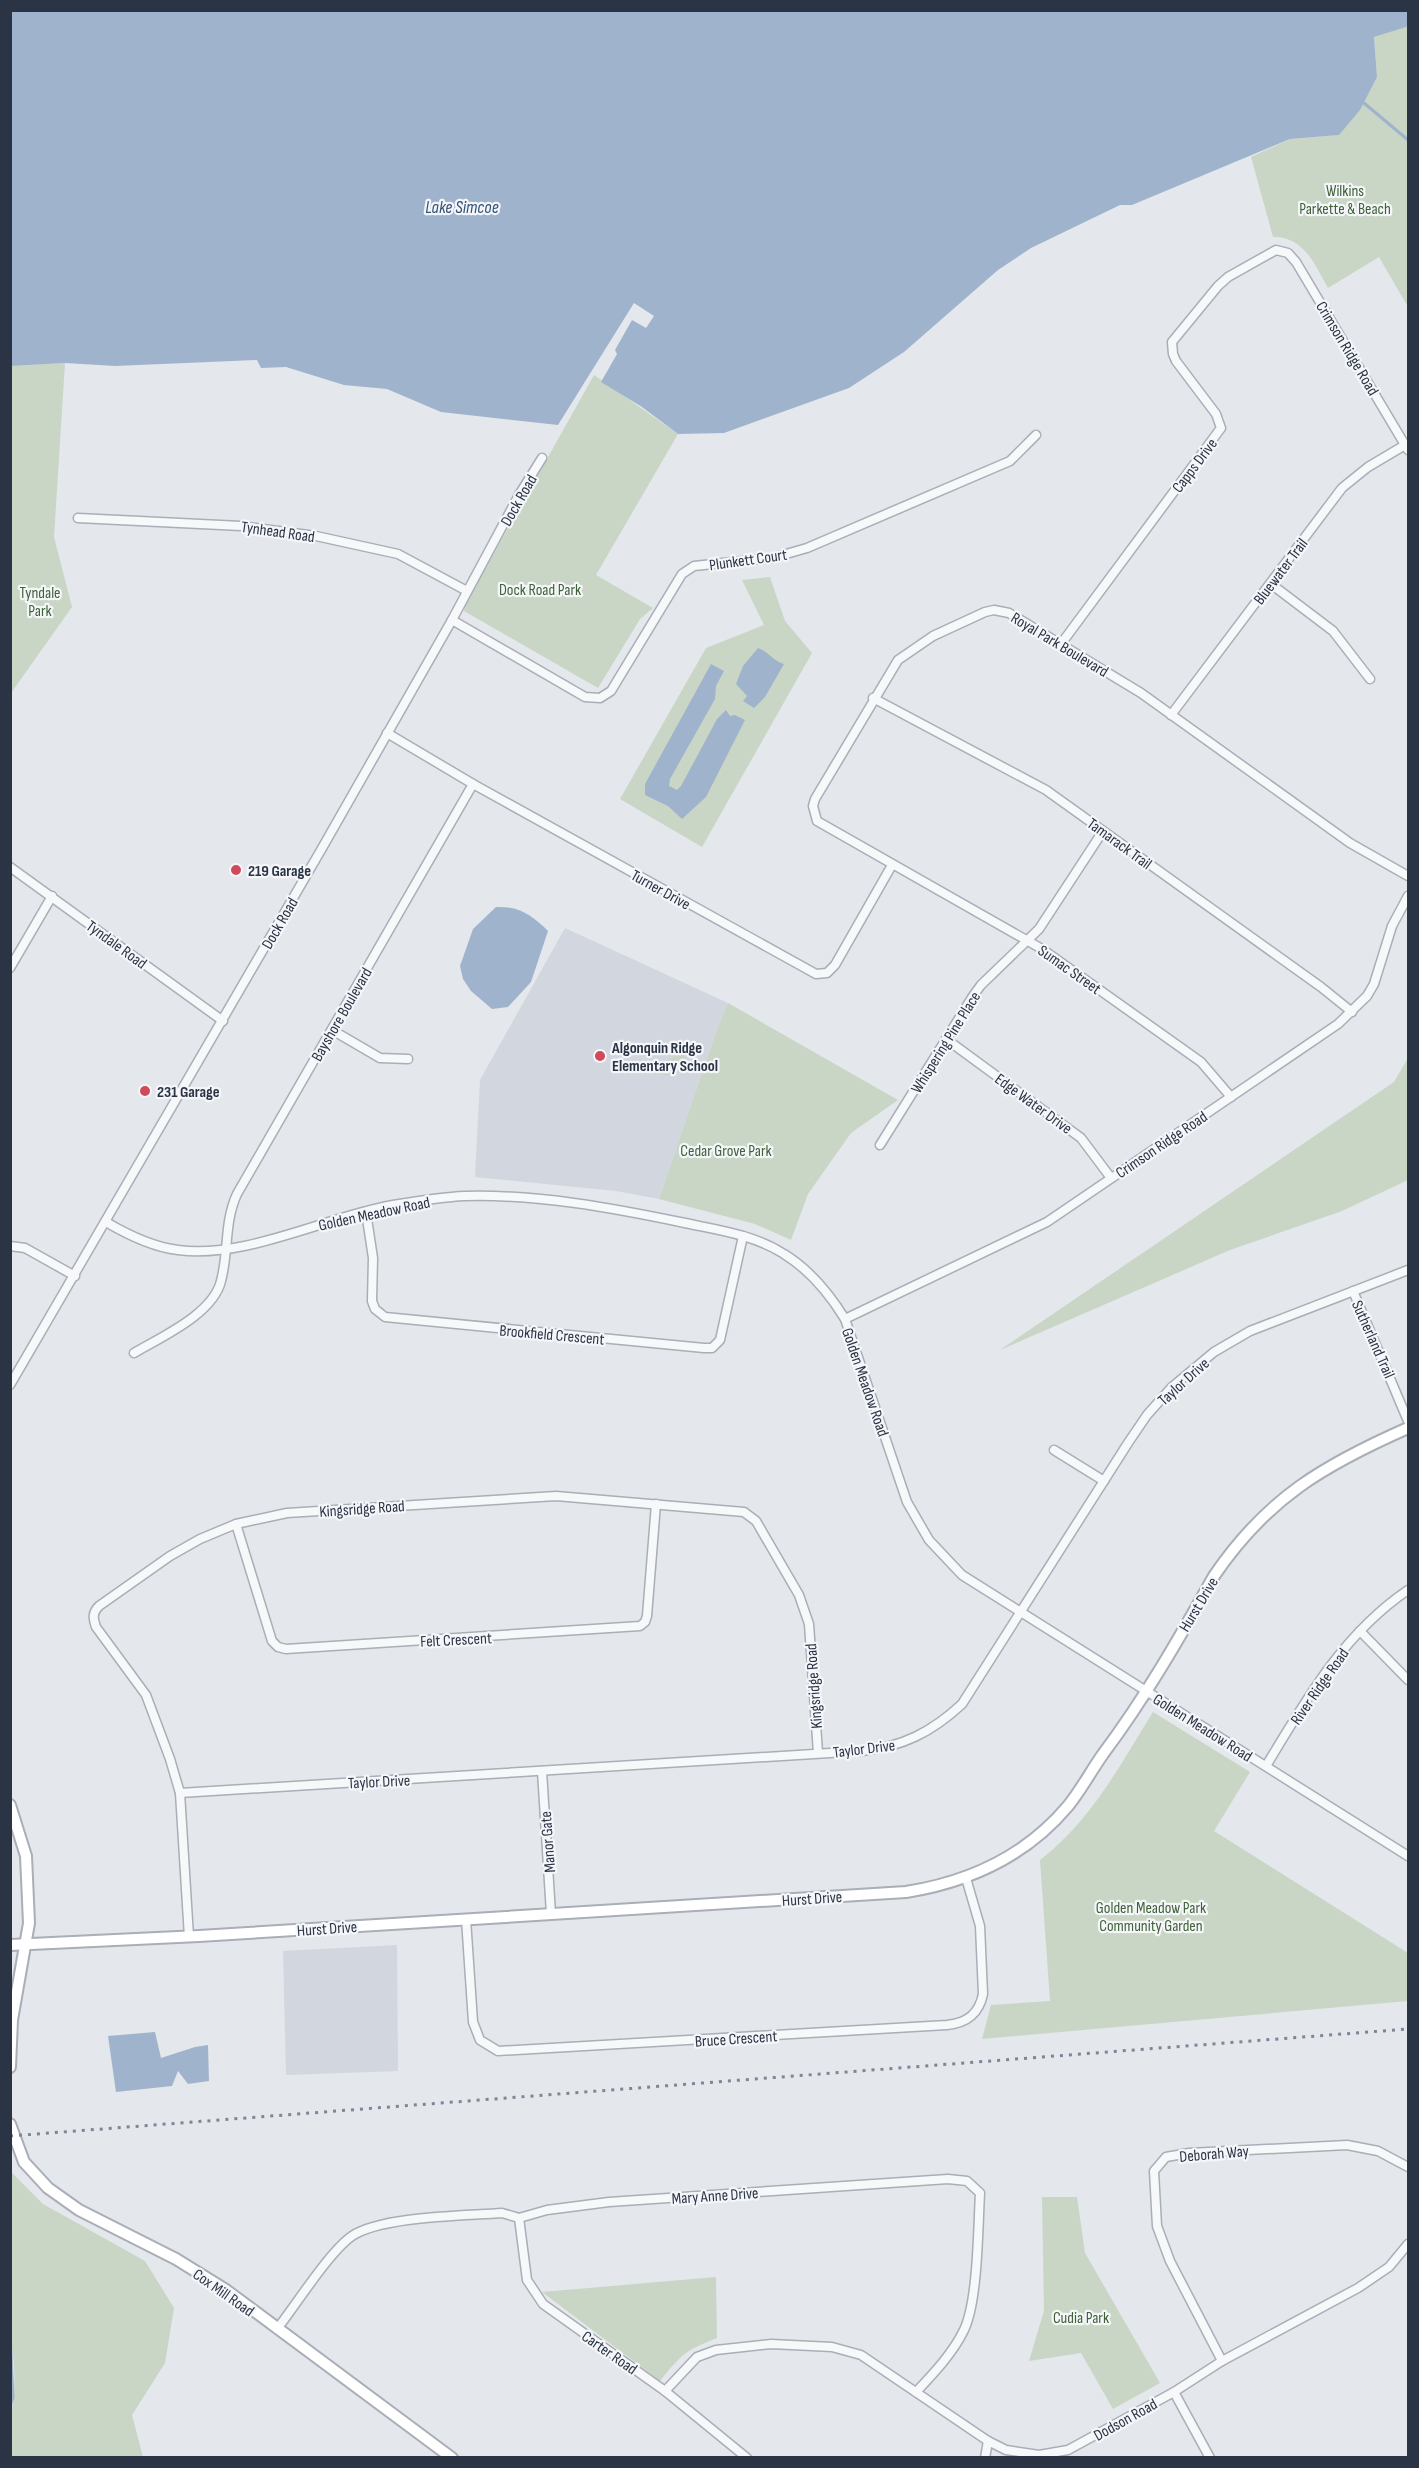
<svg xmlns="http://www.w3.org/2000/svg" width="1419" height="2468" viewBox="0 0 1419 2468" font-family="'Sofia Sans Condensed',sans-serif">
<rect width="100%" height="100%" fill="#e4e7ec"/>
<!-- built -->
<g fill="#d2d6de">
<polygon points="565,928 728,1003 716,1032 659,1199 616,1191 475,1177 480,1080"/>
<polygon points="397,1945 398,2071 286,2075 283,1951"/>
</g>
<!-- green -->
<g fill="#c9d6c5">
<path d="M1408,25V307L1379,257L1328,288C1315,265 1304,236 1273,237L1251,157L1290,139L1339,135L1377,77L1374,37Z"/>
<polygon points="65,363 54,537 72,607 11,693 11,366"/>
<polygon points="594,375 678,434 596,575 653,608 640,619 598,688 464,611 465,605"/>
<polygon points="770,577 785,621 812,653 702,847 620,799 706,648 764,625 742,580"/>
<polygon points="728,1003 898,1100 851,1133 808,1194 791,1240 755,1224 659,1199 716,1032"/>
<polygon points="684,1052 688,1064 684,1071 665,1076 659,1073 656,1065"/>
<polygon points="1408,1058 1408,1180 1342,1211 1230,1250 1000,1350 1394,1082"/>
<path d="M1153,1712L1250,1772L1214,1831L1408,1953V2001L982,2039L991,2005L1050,2001L1040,1860C1091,1821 1120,1765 1153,1712Z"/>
<path d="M11,2172L43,2204L145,2261L174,2308L165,2363L132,2415L143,2457H11L10,2405C19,2381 12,2353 10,2328C8,2276 10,2224 11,2172Z"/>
<polygon points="1042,2197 1077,2197 1085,2253 1160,2383 1113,2409 1081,2353 1029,2361 1044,2311"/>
<path d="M716,2277L717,2338C684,2351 682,2354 660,2381L542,2292Z"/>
</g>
<!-- water -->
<g fill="#9fb4cc">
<polygon points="1408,10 1408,25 1406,27 1374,37 1377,77 1360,110 1339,135 1290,139 1132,205 1120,205 1031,248 998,270 904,352 849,388 724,433 678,434 642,407 601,382 617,354 615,350 632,320 646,328 654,316 634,303 558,425 441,412 387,389 344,385 286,367 261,368 257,360 115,366 65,363 11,366 11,11"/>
<path d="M758,648C769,652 773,661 784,664L765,697L754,708L743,701L747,696L736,684L743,666Z"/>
<polygon points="711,664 724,671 716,686 715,699 670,779 669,786 677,790 681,786 717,719 726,710 730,716 735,715 745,720 706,797 682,819 668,806 645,795 645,784"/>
<path d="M496,907C519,906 532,915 548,931L531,982L508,1007L492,1009L471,991L463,979L460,966L473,929Z"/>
<polygon points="155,2032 161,2058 195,2047 208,2045 209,2081 188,2084 178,2071 172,2086 116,2092 108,2036"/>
</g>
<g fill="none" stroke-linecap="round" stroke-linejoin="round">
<!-- stream -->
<g stroke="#9fb4cc" stroke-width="3">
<polyline points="1364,103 1408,140"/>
<polyline points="10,2331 13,2398 10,2405"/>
</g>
<defs>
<g id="street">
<polyline points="78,518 241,526 316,536 398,554 467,591"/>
<polyline points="1271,584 1333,631 1370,679"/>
<polyline points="452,620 585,697 600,698 611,691 682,574 694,566 772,558 807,548 1010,461 1036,435"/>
<polyline points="1061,644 1221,428 1216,414 1176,361 1173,354 1172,342 1218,286 1228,277 1276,250 1288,253 1296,262 1408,450"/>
<polyline points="873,698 1046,790 1321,987 1352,1012"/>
<polyline points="1171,715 1342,488 1368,467 1405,445"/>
<polyline points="387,733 473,784 816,974 827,973 835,965 892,865"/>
<polyline points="10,867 223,1021"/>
<polyline points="10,968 52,896"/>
<polyline points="332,1030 380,1058 408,1059"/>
<polyline points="946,1039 1081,1138 1111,1178"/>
<polyline points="1231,1097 1201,1062 1042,949 817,821 813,806 815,799 898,660 933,636 985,612 994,610 1009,613 1141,693 1350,843 1408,876"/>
<polyline points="880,1145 973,996 981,985 1039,929 1103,831"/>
<polyline points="366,1212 373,1258 372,1301 375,1309 385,1317 704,1348 712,1348 720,1340 743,1236"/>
<path d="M106,1222C128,1235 152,1247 178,1250C246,1259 325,1217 393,1205C417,1201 441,1197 465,1196C538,1194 613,1208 685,1223C718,1230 755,1235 784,1254C810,1270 829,1293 845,1319L907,1502L929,1540L962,1575L1408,1856"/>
<polyline points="10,1246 25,1248 75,1276"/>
<polyline points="1353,1291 1408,1421"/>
<polyline points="845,1319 1047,1222 1338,1024 1367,996 1374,984 1392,926 1408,896"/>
<path d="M134,1353C161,1337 213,1314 221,1281C229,1251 224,1222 237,1194L473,784"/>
<polyline points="10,1385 321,850 452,620 519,495 542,458"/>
<polyline points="1054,1450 1104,1481"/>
<polyline points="236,1524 272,1641 278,1647 286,1649 640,1626 645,1622 647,1616 656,1504"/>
<polyline points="1360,1631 1408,1680"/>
<path d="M1266,1766C1306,1700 1343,1634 1408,1590"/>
<polyline points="542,1771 551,1914"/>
<path d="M180,1793L862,1751C902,1747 932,1732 962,1704L1128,1443L1147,1415L1172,1387L1214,1352L1250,1331L1408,1270"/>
<path d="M466,1919L473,2022L480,2040L498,2051L947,2025C967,2023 979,2014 983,1994L980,1926L966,1878"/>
<path d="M189,1937L180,1793L170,1759L146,1695L96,1627C93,1618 92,1613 99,1606L170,1556L200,1539L236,1524L287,1513L556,1496L744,1512L756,1521L799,1595L809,1624L818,1753"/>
<polyline points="519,2218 527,2280 543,2304 665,2391 747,2458"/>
<path d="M277,2329C296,2305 329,2252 352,2236C382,2216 465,2216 502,2213L519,2218L547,2210L609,2202L948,2179L967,2181L980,2193C978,2228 978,2301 964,2330C953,2353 933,2374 916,2392"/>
<polyline points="1222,2361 1170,2261 1157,2226 1154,2171 1166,2157 1189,2153 1347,2145 1378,2151 1408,2167"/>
<polyline points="665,2391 697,2357 716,2350 771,2344 832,2347 861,2355 988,2441 1006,2450 1039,2455 1068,2450 1174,2392 1222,2361 1358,2288 1389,2267 1408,2244"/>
<polyline points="1174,2392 1210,2458"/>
<polyline points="985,2458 988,2441"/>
</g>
<g id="secondary">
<polyline points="10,1805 26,1856 29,1923 12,2020 10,2067"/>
<path d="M10,1945L199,1936L906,1892C969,1882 1026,1856 1068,1806C1081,1790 1091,1771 1103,1754C1145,1698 1180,1637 1214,1576C1267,1498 1324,1465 1408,1428"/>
<polyline points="10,2124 24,2162 48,2188 79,2210 176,2259 226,2290 452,2458"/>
</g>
</defs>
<!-- street casing -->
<use href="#street" stroke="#a9aeb7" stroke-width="11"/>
<!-- secondary casing -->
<use href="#secondary" stroke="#a9aeb7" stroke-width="14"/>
<!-- street -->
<use href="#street" stroke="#f7f8fa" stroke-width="8"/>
<!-- secondary -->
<use href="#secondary" stroke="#fff" stroke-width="10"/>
<!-- rail -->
<polyline stroke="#7d8696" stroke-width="3" stroke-dasharray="3 6" stroke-linecap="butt" points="10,2136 1408,2029"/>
</g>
<!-- markers -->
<g fill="#d1495b" stroke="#f4f6f9" stroke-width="2">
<circle cx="236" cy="870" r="6"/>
<circle cx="600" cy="1056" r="6"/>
<circle cx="145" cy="1091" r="6"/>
</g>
<g text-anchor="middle" stroke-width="4.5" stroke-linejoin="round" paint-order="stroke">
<!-- park labels -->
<g font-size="16" fill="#3f6138" stroke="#f4f6f9">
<text x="1345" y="196">Wilkins<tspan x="1345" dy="18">Parkette &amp; Beach</tspan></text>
<text x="540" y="595">Dock Road Park</text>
<text x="40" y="598">Tyndale<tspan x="40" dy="18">Park</tspan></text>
<text x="726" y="1156">Cedar Grove Park</text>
<text x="1151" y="1913">Golden Meadow Park<tspan x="1151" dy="18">Community Garden</tspan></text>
<text x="1081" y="2323">Cudia Park</text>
</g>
<!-- street labels -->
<g font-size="16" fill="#2b3445" stroke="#f4f6f9">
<text transform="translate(1348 348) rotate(59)" y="6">Crimson Ridge Road</text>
<text transform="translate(1194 465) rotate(-53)" y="6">Capps Drive</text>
<text transform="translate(518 500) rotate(-60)" y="6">Dock Road</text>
<text transform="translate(278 531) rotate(8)" y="6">Tynhead Road</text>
<text transform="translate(748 559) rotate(-8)" y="6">Plunkett Court</text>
<text transform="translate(1280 571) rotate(-53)" y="6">Bluewater Trail</text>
<text transform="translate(1060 644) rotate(31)" y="6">Royal Park Boulevard</text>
<text transform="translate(1120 843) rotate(36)" y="6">Tamarack Trail</text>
<text transform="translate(661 889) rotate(29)" y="6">Turner Drive</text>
<text transform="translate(279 923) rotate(-60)" y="6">Dock Road</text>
<text transform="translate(117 944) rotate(36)" y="6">Tyndale Road</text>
<text transform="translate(1070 969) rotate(35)" y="6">Sumac Street</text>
<text transform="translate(341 1014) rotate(-60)" y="6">Bayshore Boulevard</text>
<text transform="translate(945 1042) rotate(-58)" y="6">Whispering Pine Place</text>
<text transform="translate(1034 1103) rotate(36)" y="6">Edge Water Drive</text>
<text transform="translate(1161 1144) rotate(-34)" y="6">Crimson Ridge Road</text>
<text transform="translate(374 1213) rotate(-12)" y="6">Golden Meadow Road</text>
<text transform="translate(552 1334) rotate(5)" y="6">Brookfield Crescent</text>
<text transform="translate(1374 1339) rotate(66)" y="6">Sutherland Trail</text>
<text transform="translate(1183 1381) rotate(-42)" y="6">Taylor Drive</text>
<text transform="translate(866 1382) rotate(71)" y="6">Golden Meadow Road</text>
<text transform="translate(362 1508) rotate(-4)" y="6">Kingsridge Road</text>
<text transform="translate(1198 1604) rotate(-59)" y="6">Hurst Drive</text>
<text transform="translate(456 1639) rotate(-3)" y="6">Felt Crescent</text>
<text transform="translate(813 1686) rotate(-94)" y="6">Kingsridge Road</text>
<text transform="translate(1319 1686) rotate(-55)" y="6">River Ridge Road</text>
<text transform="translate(1203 1727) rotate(32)" y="6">Golden Meadow Road</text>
<text transform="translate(864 1748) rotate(-7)" y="6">Taylor Drive</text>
<text transform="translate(379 1781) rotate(-3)" y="6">Taylor Drive</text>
<text transform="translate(547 1842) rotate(-94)" y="6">Manor Gate</text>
<text transform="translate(812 1898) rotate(-4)" y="6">Hurst Drive</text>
<text transform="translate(327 1928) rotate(-4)" y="6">Hurst Drive</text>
<text transform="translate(736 2038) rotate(-4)" y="6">Bruce Crescent</text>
<text transform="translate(1214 2153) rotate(-5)" y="6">Deborah Way</text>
<text transform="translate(715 2195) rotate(-4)" y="6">Mary Anne Drive</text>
<text transform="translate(224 2292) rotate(35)" y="6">Cox Mill Road</text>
<text transform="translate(610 2352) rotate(35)" y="6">Carter Road</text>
<text transform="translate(1125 2419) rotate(-29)" y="6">Dodson Road</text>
</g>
<!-- poi labels -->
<g font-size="16" font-weight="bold" fill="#2b3445" stroke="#f4f6f9" text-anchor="start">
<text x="248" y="876">219 Garage</text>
<text x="612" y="1053">Algonquin Ridge<tspan x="612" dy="18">Elementary School</tspan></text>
<text x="157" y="1097">231 Garage</text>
</g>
<!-- water labels -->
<g font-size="18" font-style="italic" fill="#34527a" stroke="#f4f6f9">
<text x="462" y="213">Lake Simcoe</text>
</g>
</g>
<!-- border -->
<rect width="1419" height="2468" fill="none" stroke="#2b3445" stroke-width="24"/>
</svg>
